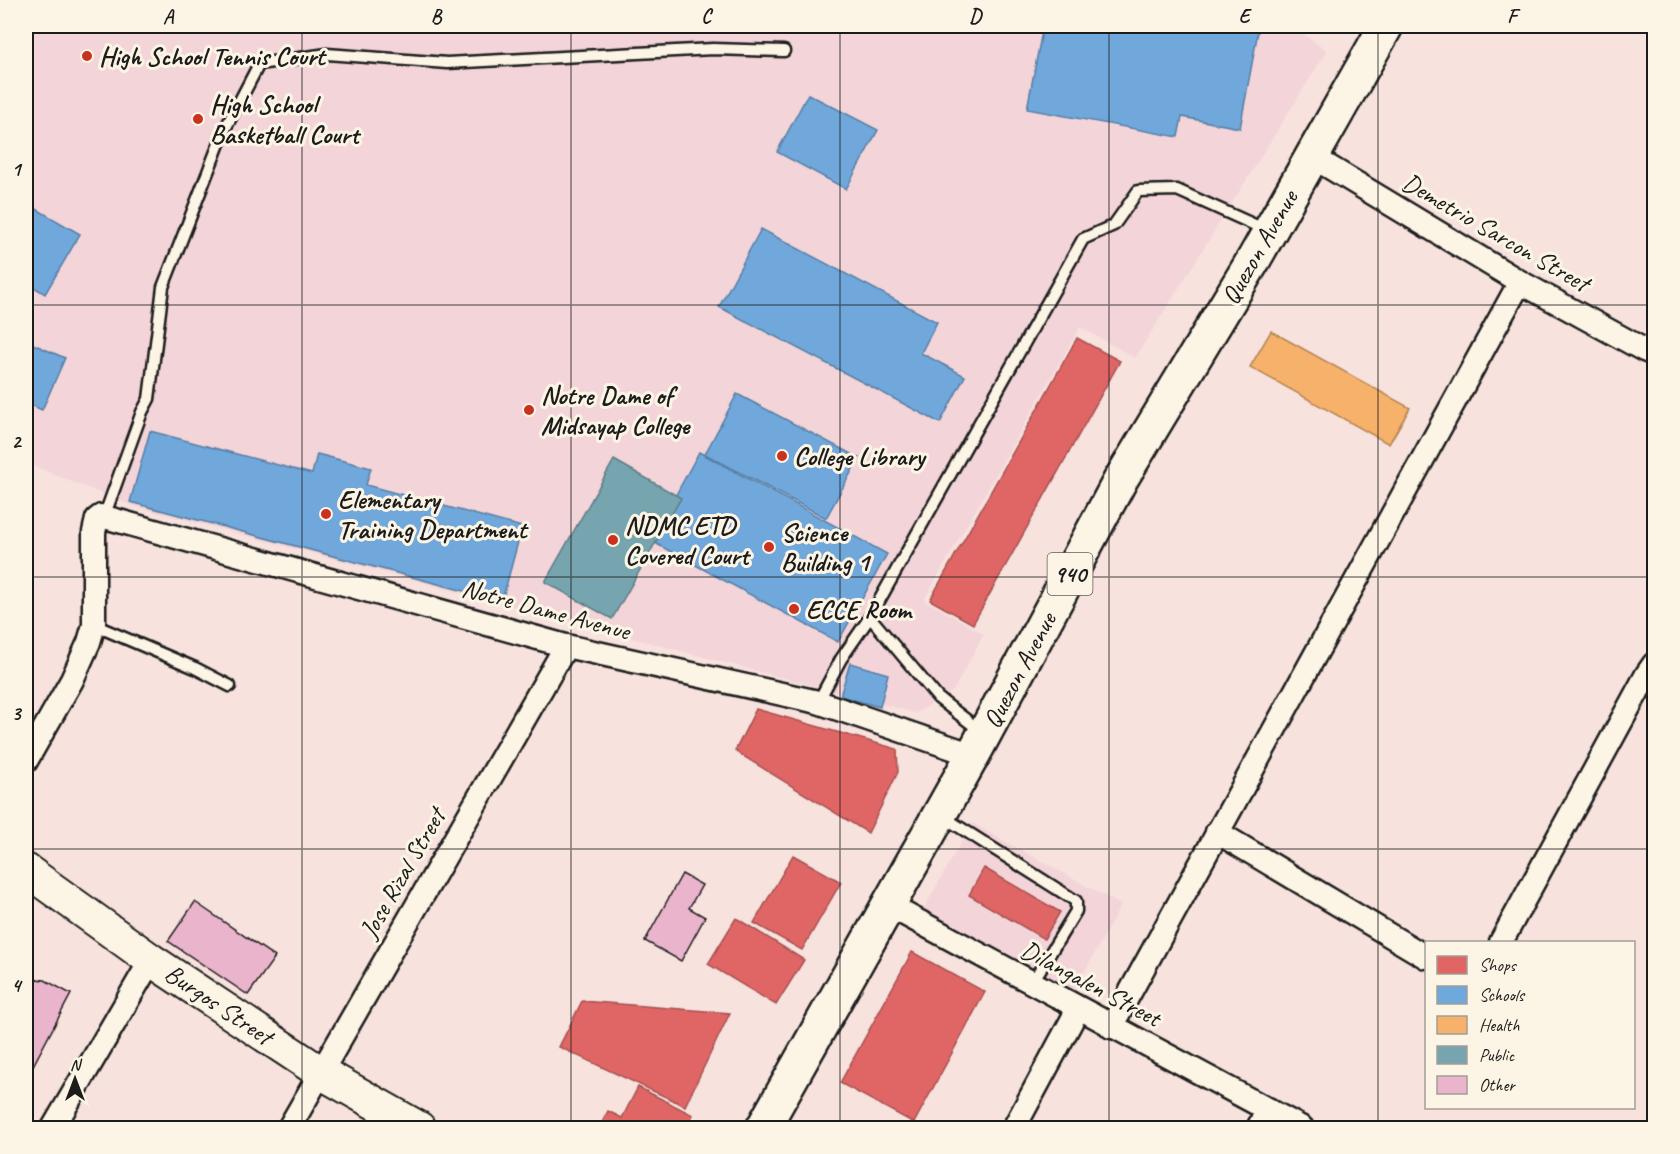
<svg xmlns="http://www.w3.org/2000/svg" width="1680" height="1154" viewBox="0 0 1680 1154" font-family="Caveat,sans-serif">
<rect width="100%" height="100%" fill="#f7e2de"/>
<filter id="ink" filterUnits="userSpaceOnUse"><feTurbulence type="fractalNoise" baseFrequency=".0167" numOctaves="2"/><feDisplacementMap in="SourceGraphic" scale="12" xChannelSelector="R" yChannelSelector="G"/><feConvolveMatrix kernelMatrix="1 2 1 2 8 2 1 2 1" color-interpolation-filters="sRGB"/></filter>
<g filter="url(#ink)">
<!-- built -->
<g fill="#f3d4d9">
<polygon points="26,26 1292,26 1327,51 1135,358 1080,327 924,600 984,634 953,691 916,713 130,505 26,463"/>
<polygon points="972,823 1121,905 1071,996 921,914"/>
</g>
<!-- shops -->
<g fill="#e06666" stroke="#a55050" stroke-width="1.5">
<polygon points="1077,338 1120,361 973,624 930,600"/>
<polygon points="756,709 897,749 898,772 868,833 735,751"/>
<polygon points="793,855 841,882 802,950 754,923"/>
<polygon points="984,868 1060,912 1044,939 969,895"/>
<polygon points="736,918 804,960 776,1005 708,964"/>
<polygon points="912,952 985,992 914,1123 840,1083"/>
<polygon points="582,1001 730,1013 685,1106 559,1047"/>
<polygon points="638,1087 693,1115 686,1128 599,1128 608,1111 622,1118"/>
</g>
<!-- schools -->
<g fill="#6fa8dc" stroke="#567ea2" stroke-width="1.5">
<polygon points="1043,26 1259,26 1240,128 1182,117 1178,137 1027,109"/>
<polygon points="808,94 878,130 846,189 777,152"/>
<polygon points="26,98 33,102 26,115"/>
<polygon points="26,203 80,234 45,294 26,282"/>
<polygon points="761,229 937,322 921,353 965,376 940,423 719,307"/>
<polygon points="26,341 65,358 42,410 26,403"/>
<polygon points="737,394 859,458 826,518 705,454"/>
<polygon points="150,431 312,474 317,454 371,468 366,485 522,527 502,601 130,502"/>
<polygon points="699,452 887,554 838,642 651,541"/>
<polygon points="850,663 888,674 880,707 840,696"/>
</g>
<!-- health -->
<polygon fill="#f6b26b" stroke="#b58553" stroke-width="1.5" points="1271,331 1410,408 1389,444 1250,367"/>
<!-- public -->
<polygon fill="#76a5af" stroke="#5b7c83" stroke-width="1.5" points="614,460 681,498 612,619 545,582"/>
<!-- building -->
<g fill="#eab4cd" stroke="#1c1c1c" stroke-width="1.5">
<polygon points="682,874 702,885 689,908 705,917 681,961 645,941"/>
<polygon points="195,902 275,957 248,995 168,941"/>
<polygon points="26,978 45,980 71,994 26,1079"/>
</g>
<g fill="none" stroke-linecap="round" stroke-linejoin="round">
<defs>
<g id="lane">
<polyline points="104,517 142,412 149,399 163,287 224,131 259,64 327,54 447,63 713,49 784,51"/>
<polyline points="870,617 938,698 982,732"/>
<polyline points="94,625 195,668 230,686"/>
<polyline points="818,702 841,659 870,617 1083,239 1114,225 1138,191 1177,190 1266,230"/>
<polyline points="942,816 1076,901 1076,911 1032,983"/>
</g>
<g id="street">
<polyline points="1311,156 1520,282 1644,350 1654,354"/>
<polyline points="26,761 72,680 89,642 94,625 94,532 97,519 101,516 566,646 818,702 973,755"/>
<polyline points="1217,832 1426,957"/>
<polyline points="888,905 1302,1128"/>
<polyline points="1501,942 1647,674 1654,664"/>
<polyline points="1111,1027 1520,282"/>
<polyline points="53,1128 151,960"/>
<polyline points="289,1128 566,646"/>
<polyline points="1014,1128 1078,1009"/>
<polyline points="1258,1128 1268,1109"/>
</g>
<polyline id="secondary" points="26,870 151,960 320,1072 419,1128"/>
<polyline id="primary" points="763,1128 973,755 1121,479 1254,259 1386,26"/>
</defs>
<!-- lane casing -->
<use href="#lane" stroke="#1c1c1c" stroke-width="15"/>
<!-- street casing -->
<use href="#street" stroke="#1c1c1c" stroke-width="27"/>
<!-- secondary casing -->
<use href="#secondary" stroke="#1c1c1c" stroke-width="36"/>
<!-- primary casing -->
<use href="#primary" stroke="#1c1c1c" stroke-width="38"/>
<!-- lane -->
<use href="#lane" stroke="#fcf5e5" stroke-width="10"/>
<!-- street -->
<use href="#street" stroke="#fcf5e5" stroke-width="22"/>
<!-- secondary -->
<use href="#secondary" stroke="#fcf5e5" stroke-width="32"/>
<!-- primary -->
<use href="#primary" stroke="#fcf5e5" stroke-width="33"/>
</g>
</g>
<!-- grid -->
<path fill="none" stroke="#1c1c1c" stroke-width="1.5" stroke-opacity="0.55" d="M302,26V1128M571,26V1128M840,26V1128M1109,26V1128M1378,26V1128M26,305H1654M26,577H1654M26,849H1654"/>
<!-- markers -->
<g fill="#c8321e" stroke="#fcf5e5" stroke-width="2">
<circle cx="87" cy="56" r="6"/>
<circle cx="198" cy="119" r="6"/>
<circle cx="529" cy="410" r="6"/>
<circle cx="782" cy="456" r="6"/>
<circle cx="326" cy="514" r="6"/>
<circle cx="613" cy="540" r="6"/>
<circle cx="769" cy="547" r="6"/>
<circle cx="794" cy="609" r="6"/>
</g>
<g text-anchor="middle" stroke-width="6" stroke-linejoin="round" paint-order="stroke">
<!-- shield labels -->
<rect fill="#fcf5e5" stroke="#5f5d58" stroke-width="1.5" x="1047.5" y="553" width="45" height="42" rx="4.5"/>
<g font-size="24" font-weight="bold" fill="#1c1c1c">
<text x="1070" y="582">940</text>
</g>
<!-- poi labels -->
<g font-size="26" font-weight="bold" fill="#1c1c1c" stroke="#fcf5e5" text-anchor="start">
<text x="99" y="65">High School Tennis Court</text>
<text x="210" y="113">High School<tspan x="210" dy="30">Basketball Court</tspan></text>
<text x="541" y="404">Notre Dame of<tspan x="541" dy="30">Midsayap College</tspan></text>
<text x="794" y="465">College Library</text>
<text x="338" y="508">Elementary<tspan x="338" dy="30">Training Department</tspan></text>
<text x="625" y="534">NDMC ETD<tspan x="625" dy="30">Covered Court</tspan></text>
<text x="781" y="541">Science<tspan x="781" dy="30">Building 1</tspan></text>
<text x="806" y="618">ECCE Room</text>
</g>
<!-- street labels -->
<g font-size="26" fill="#1c1c1c" stroke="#fcf5e5">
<text transform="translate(1496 232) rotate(30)" y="9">Demetrio Sarcon Street</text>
<text transform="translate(1259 247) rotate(-60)" y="9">Quezon Avenue</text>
<text transform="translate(546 609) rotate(15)" y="9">Notre Dame Avenue</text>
<text transform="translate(1019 670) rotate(-62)" y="9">Quezon Avenue</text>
<text transform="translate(402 873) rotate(-60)" y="9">Jose Rizal Street</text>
<text transform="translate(1091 983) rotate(28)" y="9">Dilangalen Street</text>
<text transform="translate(219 1004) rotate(34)" y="9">Burgos Street</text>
</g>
</g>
<!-- margin -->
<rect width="1680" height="1154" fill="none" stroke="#fcf5e5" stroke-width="66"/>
<!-- legend -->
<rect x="1425" y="941" width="210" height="168" fill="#fcf5e5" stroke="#a29e95" stroke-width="1.5"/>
<rect x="1437" y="956" width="30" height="18" fill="#e06666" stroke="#a29e95" stroke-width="1.5"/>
<text x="1479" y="971" font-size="18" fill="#1c1c1c">Shops</text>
<rect x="1437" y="986" width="30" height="18" fill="#6fa8dc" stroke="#a29e95" stroke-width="1.5"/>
<text x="1479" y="1001" font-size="18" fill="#1c1c1c">Schools</text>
<rect x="1437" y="1016" width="30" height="18" fill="#f6b26b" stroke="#a29e95" stroke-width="1.5"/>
<text x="1479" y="1031" font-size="18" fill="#1c1c1c">Health</text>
<rect x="1437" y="1046" width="30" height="18" fill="#76a5af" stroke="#a29e95" stroke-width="1.5"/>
<text x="1479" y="1061" font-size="18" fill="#1c1c1c">Public</text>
<rect x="1437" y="1076" width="30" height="18" fill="#eab4cd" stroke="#a29e95" stroke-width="1.5"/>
<text x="1479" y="1091" font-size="18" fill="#1c1c1c">Other</text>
<!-- north arrow -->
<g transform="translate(75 1079)" stroke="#fcf5e5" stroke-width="4.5" paint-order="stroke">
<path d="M0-4.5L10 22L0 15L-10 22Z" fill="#1c1c1c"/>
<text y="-9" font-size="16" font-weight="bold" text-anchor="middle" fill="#1c1c1c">N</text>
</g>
<rect x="33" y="33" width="1614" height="1088" fill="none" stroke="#1c1c1c" stroke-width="2"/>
<g font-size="20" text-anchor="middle" font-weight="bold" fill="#1c1c1c">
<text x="168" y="23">A</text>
<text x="436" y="23">B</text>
<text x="706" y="23">C</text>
<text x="975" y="23">D</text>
<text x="1244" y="23">E</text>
<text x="1512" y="23">F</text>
<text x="16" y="176">1</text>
<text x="16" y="448">2</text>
<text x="16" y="720">3</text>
<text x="16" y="992">4</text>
</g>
</svg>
